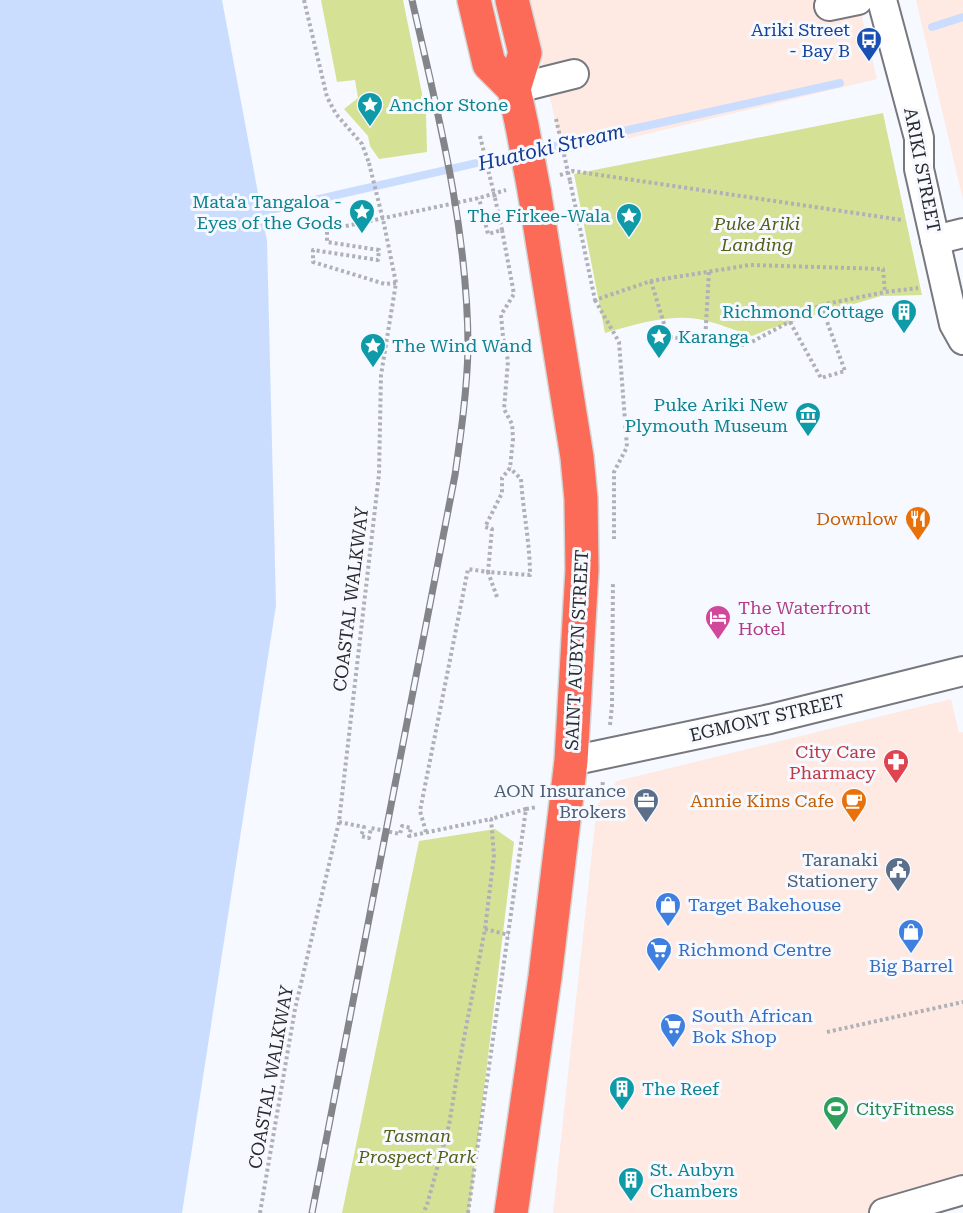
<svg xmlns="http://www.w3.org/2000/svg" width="963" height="1213" viewBox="0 0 963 1213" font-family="'Roboto Serif',serif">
<rect width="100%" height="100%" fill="#f6f9ff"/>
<!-- commercial -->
<g fill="#feeae3">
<polygon points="527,0 858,0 877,79 563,154"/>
<polygon points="916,0 963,0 963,200"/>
<polygon points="951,699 959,733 963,732 963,1189 871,1213 553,1213 597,805 617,781"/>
</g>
<!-- green -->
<g fill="#d5e194">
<polygon points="321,0 403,0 426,113 427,152 379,159 370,146 368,136 344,109 358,98 355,80 337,82"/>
<path d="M883,113L922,295L881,296L769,329L752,336C737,331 723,325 707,321C674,312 637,324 605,333L574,174Z"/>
<polygon points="495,829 514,842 469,1213 342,1213 419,841"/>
</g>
<!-- water -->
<polygon fill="#cbddff" points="0,0 222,0 267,241 276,605 182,1213 0,1213"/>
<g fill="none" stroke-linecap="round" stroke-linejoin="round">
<!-- stream -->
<g stroke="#cbddff" stroke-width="8">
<polyline points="932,27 963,17"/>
<polyline points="533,151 840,83"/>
<polyline points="262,212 520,153"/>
</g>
<defs>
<g id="minor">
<polyline points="882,0 919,138 919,169 954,324 963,340"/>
<polyline points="829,6 858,0"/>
<polyline points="514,89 574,74"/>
<polyline points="935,240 963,233"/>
<polyline points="571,761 770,719 963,671"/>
<polyline points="884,1213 963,1190"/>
</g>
<g id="highway">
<polyline points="474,0 489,64 514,89"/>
<polyline points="512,0 525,53 514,89 522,126"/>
<polyline points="511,1213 545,977 571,761 582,570 581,499 577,457 534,190"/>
</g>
</defs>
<!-- minor casing -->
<use href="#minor" stroke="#76787e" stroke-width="32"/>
<!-- highway casing -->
<use href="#highway" stroke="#d4d4d5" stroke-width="36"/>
<!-- path -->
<g stroke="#afb1b6" stroke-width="4" stroke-dasharray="3 3" stroke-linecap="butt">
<polyline points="304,0 327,97 336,114 362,144 369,163"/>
<polyline points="560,175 573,171 902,220"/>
<polyline points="570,181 595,300 651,281 750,265 883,269 885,292 918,288"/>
<polyline points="495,198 502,230"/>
<polyline points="651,281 668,337 746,345 821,305 885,292"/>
<polyline points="396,283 385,284 313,262 313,250 378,260 379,250 327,242 327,230 479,198 506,190"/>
<polyline points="595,300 619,342 627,447 614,472 614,539"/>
<polyline points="790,322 821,378 845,371 821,305"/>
<polyline points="705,341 709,272"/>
<path d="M497,597L488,572L530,575C530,543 523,511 521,479L510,468"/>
<polyline points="610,725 612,706 613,583"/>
<polyline points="597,793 602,792 603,780"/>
<polyline points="526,809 537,807"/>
<polyline points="339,822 364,827 361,836 369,838 371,828 400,834 402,826 411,828 409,836 491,819 494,856 485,929 459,1064 449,1125 427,1205 423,1213"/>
<polyline points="426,832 420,811 468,569 488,572 492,529 485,527 502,493 502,478 510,468 513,439 512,424 504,409 508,361 503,337 501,315 514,294 502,230 488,234 479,198"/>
<polyline points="485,929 509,935"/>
<polyline points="827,1032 963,1002"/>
<polyline points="260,1213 295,1009 339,822 379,474 381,375 396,283 384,224"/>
<polyline points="468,1213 526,809 491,819"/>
</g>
<!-- minor -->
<use href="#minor" stroke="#fff" stroke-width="28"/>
<!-- highway -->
<use href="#highway" stroke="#fb6b58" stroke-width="33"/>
<defs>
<path id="rail" d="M312,1213L455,475C461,433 467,391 468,348C468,230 438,114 412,0"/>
</defs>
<!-- rail casing -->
<use href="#rail" stroke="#838589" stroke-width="7"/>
<!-- rail -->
<use href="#rail" stroke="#f6f9ff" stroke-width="4.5" stroke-dasharray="14" stroke-linecap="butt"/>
<defs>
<polyline id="highway-bridge" points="522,126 534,190"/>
</defs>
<!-- highway-bridge casing -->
<use href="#highway-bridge" stroke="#d4d4d5" stroke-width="36" stroke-linecap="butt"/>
<!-- path-bridge -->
<g stroke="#afb1b6" stroke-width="4" stroke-dasharray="3 3" stroke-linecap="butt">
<polyline points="556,119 570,181"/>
<polyline points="480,136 495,198"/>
<polyline points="369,163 384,224"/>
</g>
<!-- highway-bridge -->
<use href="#highway-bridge" stroke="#fb6b58" stroke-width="33"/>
</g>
<!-- icons -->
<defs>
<symbol id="bus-pin" viewBox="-11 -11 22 30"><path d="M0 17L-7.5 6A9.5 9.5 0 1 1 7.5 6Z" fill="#1a4fb4" stroke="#f6f9ff"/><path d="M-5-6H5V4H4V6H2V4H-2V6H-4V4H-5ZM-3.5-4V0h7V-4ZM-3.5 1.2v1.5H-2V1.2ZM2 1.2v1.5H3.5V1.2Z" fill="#fff"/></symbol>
<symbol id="sight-pin" viewBox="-11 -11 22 30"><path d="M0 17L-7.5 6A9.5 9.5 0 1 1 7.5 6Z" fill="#0f9aa8" stroke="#f6f9ff"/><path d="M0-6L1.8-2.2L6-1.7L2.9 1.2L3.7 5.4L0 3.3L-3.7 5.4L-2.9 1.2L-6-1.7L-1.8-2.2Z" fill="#fff"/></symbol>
<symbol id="building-pin" viewBox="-11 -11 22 30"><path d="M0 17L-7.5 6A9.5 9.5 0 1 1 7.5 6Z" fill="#0f9aa8" stroke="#f6f9ff"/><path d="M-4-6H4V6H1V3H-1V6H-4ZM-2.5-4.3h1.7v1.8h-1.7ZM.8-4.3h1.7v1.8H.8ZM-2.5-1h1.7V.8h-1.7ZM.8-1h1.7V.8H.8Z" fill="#fff"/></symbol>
<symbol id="museum-pin" viewBox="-11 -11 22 30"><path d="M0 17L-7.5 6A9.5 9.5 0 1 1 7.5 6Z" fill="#0f9aa8" stroke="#f6f9ff"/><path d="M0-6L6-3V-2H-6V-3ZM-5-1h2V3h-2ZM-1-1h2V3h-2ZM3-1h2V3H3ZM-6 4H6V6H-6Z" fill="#fff"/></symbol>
<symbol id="restaurant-pin" viewBox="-11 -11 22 30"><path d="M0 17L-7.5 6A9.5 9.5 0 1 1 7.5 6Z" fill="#e8710a" stroke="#f6f9ff"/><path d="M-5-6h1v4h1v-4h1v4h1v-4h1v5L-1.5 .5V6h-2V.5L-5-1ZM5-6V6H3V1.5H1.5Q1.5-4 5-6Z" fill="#fff"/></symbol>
<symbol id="hotel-pin" viewBox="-11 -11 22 30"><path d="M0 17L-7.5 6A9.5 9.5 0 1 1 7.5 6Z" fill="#d1479c" stroke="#f6f9ff"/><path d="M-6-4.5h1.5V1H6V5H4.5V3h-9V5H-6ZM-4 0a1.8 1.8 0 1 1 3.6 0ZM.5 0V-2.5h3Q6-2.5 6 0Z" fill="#fff"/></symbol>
<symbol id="pharmacy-pin" viewBox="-11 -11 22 30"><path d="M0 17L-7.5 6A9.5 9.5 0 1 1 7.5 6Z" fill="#e0444e" stroke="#f6f9ff"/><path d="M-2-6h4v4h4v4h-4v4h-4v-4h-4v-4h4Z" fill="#fff"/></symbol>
<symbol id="office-pin" viewBox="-11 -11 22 30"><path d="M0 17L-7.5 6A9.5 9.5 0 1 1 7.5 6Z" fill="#5c6f8a" stroke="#f6f9ff"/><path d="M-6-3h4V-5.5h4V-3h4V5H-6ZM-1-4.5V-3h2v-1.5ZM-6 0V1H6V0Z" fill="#fff"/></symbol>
<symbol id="cafe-pin" viewBox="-11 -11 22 30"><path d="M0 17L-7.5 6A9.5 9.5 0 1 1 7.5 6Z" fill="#e8710a" stroke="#f6f9ff"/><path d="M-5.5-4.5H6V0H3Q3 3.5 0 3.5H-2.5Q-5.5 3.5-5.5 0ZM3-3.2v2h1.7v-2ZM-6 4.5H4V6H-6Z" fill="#fff"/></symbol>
<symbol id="civic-pin" viewBox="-11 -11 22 30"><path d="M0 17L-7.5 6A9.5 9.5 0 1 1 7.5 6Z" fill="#5c6f8a" stroke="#f6f9ff"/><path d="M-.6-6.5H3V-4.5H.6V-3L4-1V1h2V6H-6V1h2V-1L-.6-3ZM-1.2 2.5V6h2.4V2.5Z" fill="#fff"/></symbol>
<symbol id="shop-pin" viewBox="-11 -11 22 30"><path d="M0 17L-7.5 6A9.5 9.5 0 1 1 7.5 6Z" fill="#3f7fe0" stroke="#f6f9ff"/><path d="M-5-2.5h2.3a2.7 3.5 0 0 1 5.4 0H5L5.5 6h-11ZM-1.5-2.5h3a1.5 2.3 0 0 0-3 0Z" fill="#fff"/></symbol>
<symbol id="supermarket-pin" viewBox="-11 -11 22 30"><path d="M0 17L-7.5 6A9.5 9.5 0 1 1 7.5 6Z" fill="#3f7fe0" stroke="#f6f9ff"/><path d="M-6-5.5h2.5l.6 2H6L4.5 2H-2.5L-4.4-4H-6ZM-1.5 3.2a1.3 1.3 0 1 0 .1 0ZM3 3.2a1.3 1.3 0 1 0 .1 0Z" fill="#fff"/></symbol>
<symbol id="stadium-pin" viewBox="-11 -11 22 30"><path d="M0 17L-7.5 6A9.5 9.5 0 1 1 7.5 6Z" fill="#2e9e5b" stroke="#f6f9ff"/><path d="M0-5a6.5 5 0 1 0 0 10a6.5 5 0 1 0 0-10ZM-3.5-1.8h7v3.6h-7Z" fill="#fff"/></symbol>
</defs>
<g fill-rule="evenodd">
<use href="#bus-pin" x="854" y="25" width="30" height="40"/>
<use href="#sight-pin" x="355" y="90" width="30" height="40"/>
<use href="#sight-pin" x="347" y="197" width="30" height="40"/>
<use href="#sight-pin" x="614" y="201" width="30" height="40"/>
<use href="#building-pin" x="889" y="297" width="30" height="40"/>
<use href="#sight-pin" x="644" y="322" width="30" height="40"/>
<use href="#sight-pin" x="358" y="331" width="30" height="40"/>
<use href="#museum-pin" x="793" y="400" width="30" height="40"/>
<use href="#restaurant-pin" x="903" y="504" width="30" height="40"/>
<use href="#hotel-pin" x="703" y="603" width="30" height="40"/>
<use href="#pharmacy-pin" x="881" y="747" width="30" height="40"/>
<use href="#office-pin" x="631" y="786" width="30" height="40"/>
<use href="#cafe-pin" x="839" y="786" width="30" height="40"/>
<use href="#civic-pin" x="883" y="855" width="30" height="40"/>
<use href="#shop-pin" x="653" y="890" width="30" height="40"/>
<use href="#shop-pin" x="896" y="917" width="30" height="40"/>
<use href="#supermarket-pin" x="644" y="935" width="30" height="40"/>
<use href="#supermarket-pin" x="658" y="1011" width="30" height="40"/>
<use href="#building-pin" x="607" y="1074" width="30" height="40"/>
<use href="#stadium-pin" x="821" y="1094" width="30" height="40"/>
<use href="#building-pin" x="616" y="1165" width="30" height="40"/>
</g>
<g text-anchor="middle" stroke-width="6" stroke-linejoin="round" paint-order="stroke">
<!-- transit labels -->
<g font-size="18" fill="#164399" stroke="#f6f9ff" text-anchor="end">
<text x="850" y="36">Ariki Street<tspan x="850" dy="21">- Bay B</tspan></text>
</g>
<!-- culture labels -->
<g font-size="18" fill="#0d838f" stroke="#f6f9ff" text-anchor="start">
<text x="389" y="111">Anchor Stone</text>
<text x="342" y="208" text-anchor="end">Mata'a Tangaloa -<tspan x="342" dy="21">Eyes of the Gods</tspan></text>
<text x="610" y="222" text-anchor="end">The Firkee-Wala</text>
<text x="884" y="318" text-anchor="end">Richmond Cottage</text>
<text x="678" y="343">Karanga</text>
<text x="392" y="352">The Wind Wand</text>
<text x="788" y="411" text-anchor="end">Puke Ariki New<tspan x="788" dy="21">Plymouth Museum</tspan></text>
<text x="642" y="1095">The Reef</text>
<text x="650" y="1176">St. Aubyn<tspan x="650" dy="21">Chambers</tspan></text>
</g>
<!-- street labels -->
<g font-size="18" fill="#292a2c" stroke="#f6f9ff">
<text transform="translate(922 170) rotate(79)" y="6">ARIKI STREET</text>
<text transform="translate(351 599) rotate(-83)" y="6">COASTAL WALKWAY</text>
<text transform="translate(577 650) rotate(-87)" y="6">SAINT AUBYN STREET</text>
<text transform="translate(767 718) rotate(-13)" y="6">EGMONT STREET</text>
<text transform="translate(271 1077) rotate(-80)" y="6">COASTAL WALKWAY</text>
</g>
<!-- park labels -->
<g font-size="18" font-style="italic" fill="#565e15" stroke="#f6f9ff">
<text x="757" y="230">Puke Ariki<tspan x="757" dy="21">Landing</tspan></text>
<text x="417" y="1142">Tasman<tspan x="417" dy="21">Prospect Park</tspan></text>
</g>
<!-- food labels -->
<g font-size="18" fill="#c56008" stroke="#f6f9ff" text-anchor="end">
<text x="898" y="525">Downlow</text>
<text x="834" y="807">Annie Kims Cafe</text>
</g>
<!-- hotel labels -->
<g font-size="18" fill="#b23c85" stroke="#f6f9ff" text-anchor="start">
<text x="738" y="614">The Waterfront<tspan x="738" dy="21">Hotel</tspan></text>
</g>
<!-- health labels -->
<g font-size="18" fill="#be3a42" stroke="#f6f9ff" text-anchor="end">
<text x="876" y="758">City Care<tspan x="876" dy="21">Pharmacy</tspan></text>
</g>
<!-- service labels -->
<g font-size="18" fill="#4e5e75" stroke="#f6f9ff" text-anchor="end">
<text x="626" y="797">AON Insurance<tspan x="626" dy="21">Brokers</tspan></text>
<text x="878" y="866">Taranaki<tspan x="878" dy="21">Stationery</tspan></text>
</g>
<!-- shop labels -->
<g font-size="18" fill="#366cbe" stroke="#f6f9ff" text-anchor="start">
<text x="688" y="911">Target Bakehouse</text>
<text x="678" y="956">Richmond Centre</text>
<text x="911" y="972" text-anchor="middle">Big Barrel</text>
<text x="692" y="1022">South African<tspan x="692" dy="21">Bok Shop</tspan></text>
</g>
<!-- leisure labels -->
<g font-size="18" fill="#27864d" stroke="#f6f9ff" text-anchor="start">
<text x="856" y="1115">CityFitness</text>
</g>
<!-- water labels -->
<g font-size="20" font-style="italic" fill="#0f3993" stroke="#f6f9ff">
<text transform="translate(551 147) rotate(-13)" y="7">Huatoki Stream</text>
</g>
</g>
</svg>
